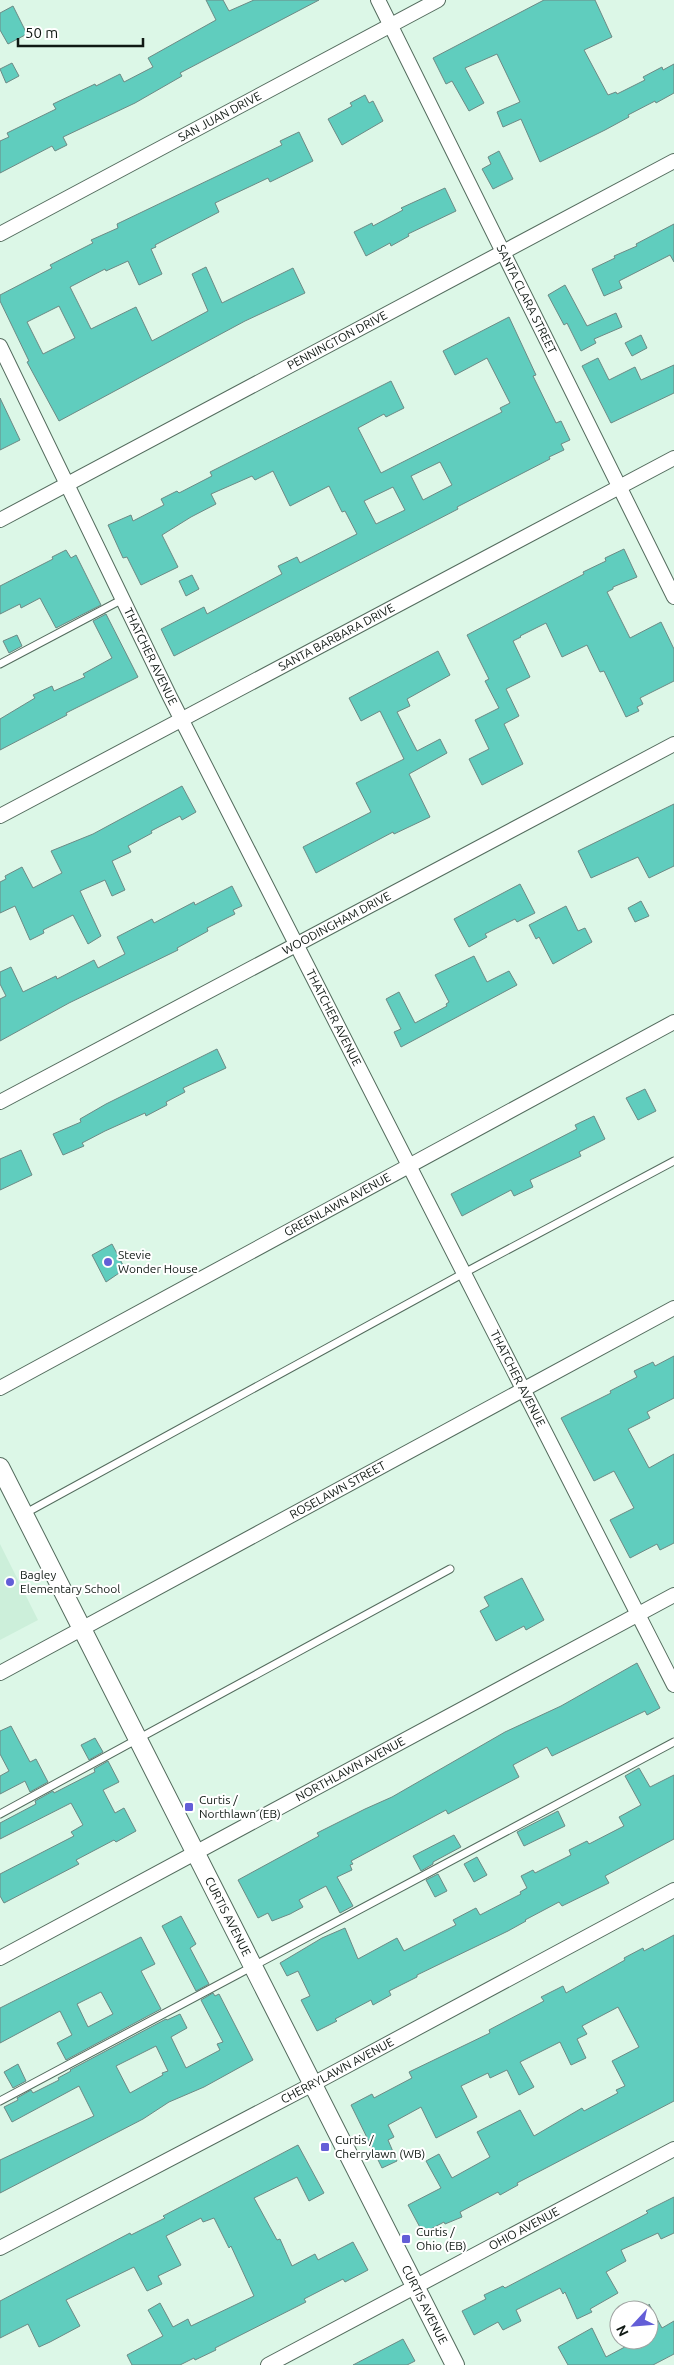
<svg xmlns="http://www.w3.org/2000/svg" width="674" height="2365" viewBox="0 0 674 2365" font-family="Ubuntu,sans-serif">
<rect width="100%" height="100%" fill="#dcf7e7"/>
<!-- built -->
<polygon fill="#ccefda" points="0,1544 38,1620 0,1640"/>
<!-- building -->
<g fill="#60cdbe" stroke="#6c8a85" fill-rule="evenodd">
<polygon points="206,0 223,0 229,11 254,0 319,0 180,73 182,76 135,103 63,137 67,145 55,151 52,146 0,173 0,141 9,137 7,133 56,109 53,104 95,84 96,86 120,74 124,82 153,67 148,58 216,20"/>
<polygon points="544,0 595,0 612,37 584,50 608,95 616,92 617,94 645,80 643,77 662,67 663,70 674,64 674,93 656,103 655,101 628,115 629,117 605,130 540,162 521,119 503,127 497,112 520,102 497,54 465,68 484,103 469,111 452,81 446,84 433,58"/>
<polygon points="13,6 27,34 8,44 0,30 0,13"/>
<polygon points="12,63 19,76 6,83 0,69"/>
<polygon points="365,95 369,103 373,101 383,121 342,145 328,119 352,106 350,103"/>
<path d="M299,132L313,161L270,182L268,178L215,203L219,212L155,245L156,247L151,249L162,274L139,285L128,261L106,271L105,269L70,287L91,329L136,307L152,341L208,311L192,274L206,267L222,303L293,268L305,293L245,321L59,421L27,362L29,361L0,301V295L52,268L50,265L93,243L91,240L118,228L117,224L282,145L280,141ZM59,306L75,338L43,354L27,322Z"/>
<polygon points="499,151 513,179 493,189 482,169 491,164 488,157"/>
<polygon points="445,188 456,211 408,234 409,236 391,246 390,243 366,256 354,232 372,223 373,226 403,210 401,208"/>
<polygon points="674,224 674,262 670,255 619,281 622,288 604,296 592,269 615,258 614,256 637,246 636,244"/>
<polygon points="565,285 587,326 616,313 622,327 594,339 596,343 581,351 567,323 564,325 548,295"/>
<path d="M509,317L536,375L533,376L556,423L561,421L570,440L561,444L564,450L549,457L550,459L457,507L458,509L174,656L161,629L204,607L207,614L282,574L278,566L297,557L300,563L357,534L345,511L342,512L329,486L290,506L273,471L255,480L252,476L211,494L216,504L191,517L162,535L178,567L141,585L127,557L123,558L108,525L131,515L133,521L164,505L161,499L177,491L179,493L212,476L210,472L391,381L404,408L386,417L384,414L358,428L381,473L502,412L500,408L510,403L487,358L455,375L443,351ZM440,462L452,485L423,500L411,476ZM393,487L405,510L376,524L364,501Z"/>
<polygon points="641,335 647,348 632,356 625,343"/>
<polygon points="598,358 609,380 635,367 641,380 674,365 674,393 611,423 582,366"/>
<polygon points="0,398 20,440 0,450"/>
<polygon points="624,549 637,577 613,587 613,589 607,592 630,638 661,622 674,649 674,681 640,698 643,704 637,707 639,711 626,717 604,671 600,672 587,645 562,657 546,623 520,636 521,637 513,641 530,677 506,689 519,716 504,724 523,764 482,785 469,759 489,749 475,720 499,708 485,681 489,679 467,635 584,574 583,572 606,561 605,558"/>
<polygon points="66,550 71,558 76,555 101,605 56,628 40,598 21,608 20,604 0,614 0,586 53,559 52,557"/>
<polygon points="192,575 199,589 186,596 179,581"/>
<polygon points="106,614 138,677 66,713 67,715 0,750 0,719 35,698 33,695 52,686 54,691 85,677 83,674 112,658 93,621"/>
<polygon points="17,635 22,646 9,653 3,641"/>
<polygon points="438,651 450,675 407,699 410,706 397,712 417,751 440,739 447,753 409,774 430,817 394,834 393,832 316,873 303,847 371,812 356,783 404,759 380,711 361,721 349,698"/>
<polygon points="182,786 196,812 182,820 180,816 151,831 152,833 128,846 131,852 112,861 125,890 112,896 105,880 80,891 101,936 88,944 73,915 43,930 44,933 30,940 15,906 0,913 0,882 6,879 5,876 22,867 33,888 62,873 51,851 93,834"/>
<polygon points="674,804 674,866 649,878 638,857 591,878 578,851"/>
<polygon points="520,884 535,913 517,922 515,919 485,934 487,937 469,947 454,919"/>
<polygon points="232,886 242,906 233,910 235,914 207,928 208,931 177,948 178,950 69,1003 0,1041 0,999 6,996 0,984 0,972 11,967 23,992 56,976 57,979 94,960 98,968 125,954 117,937 152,919 154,923 194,902 195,905"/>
<polygon points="641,901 649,916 635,922 628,908"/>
<polygon points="566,906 578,931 585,928 592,942 553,964 539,937 536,939 529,925"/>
<polygon points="474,956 487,982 509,971 517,985 401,1047 394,1032 401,1029 386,999 399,992 415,1023 447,1006 446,1004 449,1002 435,975"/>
<polygon points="217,1049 226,1068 183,1088 185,1092 166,1102 167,1105 146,1116 145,1113 105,1131 82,1143 84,1146 63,1155 53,1134 81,1122 80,1119 106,1104"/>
<polygon points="645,1089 656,1111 638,1120 626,1098"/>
<polygon points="594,1116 605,1139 579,1152 581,1156 530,1180 533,1187 514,1196 511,1190 462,1216 451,1194 577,1129 575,1125"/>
<polygon points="21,1150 32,1175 0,1190 0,1159"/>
<polygon points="112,1244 125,1269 106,1282 92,1255"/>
<polygon points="674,1356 674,1398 647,1412 650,1418 628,1429 649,1468 674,1454 674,1543 660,1550 657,1544 630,1558 610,1520 634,1508 614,1471 594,1481 561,1418 611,1393 610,1391 637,1377 634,1371 653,1362 655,1366"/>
<polygon points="522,1578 544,1620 526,1630 524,1626 496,1641 480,1611 489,1606 484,1597"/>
<polygon points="637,1663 660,1708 647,1715 645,1711 552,1756 547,1747 513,1765 519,1777 448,1814 446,1810 351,1861 353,1864 350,1865 352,1870 337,1877 353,1906 340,1913 326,1886 299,1900 303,1907 290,1914 272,1921 268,1913 258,1918 238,1880 319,1836 317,1833 365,1809 392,1797 505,1732 561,1706"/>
<polygon points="11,1726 30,1762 36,1759 48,1782 30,1792 25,1781 0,1794 0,1776 9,1771 0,1754 0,1731"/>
<polygon points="95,1738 103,1752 89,1760 81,1745"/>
<polygon points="108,1761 119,1782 103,1790 115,1813 124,1808 136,1831 116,1842 114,1840 76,1860 79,1864 4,1903 0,1896 0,1874 74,1836 71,1832 83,1825 71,1803 0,1839 0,1823 36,1804 35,1801 53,1791 54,1793 95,1772 94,1769"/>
<polygon points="639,1768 650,1787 674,1775 674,1839 605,1876 609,1883 562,1906 559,1902 525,1920 526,1921 508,1931 417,1975 417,1977 389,1991 391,1995 373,2005 371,2000 335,2019 337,2021 317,2031 301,2000 310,1996 298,1971 287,1976 280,1963 322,1938 345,1928 358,1959 397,1938 404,1951 456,1925 453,1920 476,1908 480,1915 521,1894 520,1892 527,1888 521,1876 533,1870 535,1873 571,1855 569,1850 587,1841 589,1844 624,1826 619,1817 641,1805 625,1776"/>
<polygon points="558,1811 565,1826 524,1846 517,1832"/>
<polygon points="454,1835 461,1847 433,1862 433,1864 421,1871 413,1856"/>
<polygon points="477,1857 487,1875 474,1882 464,1864"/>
<polygon points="438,1874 447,1891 435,1897 426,1880"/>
<polygon points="181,1916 196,1944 190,1948 209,1984 196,1991 162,1926"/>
<polygon points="674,1935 674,2101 546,2168 517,2183 518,2185 500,2195 498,2192 460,2212 462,2217 445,2224 444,2222 423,2233 408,2205 441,2188 426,2161 439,2154 452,2178 490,2157 477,2132 520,2110 534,2136 582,2108 584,2111 618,2093 616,2090 625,2086 612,2061 639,2047 618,2007 582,2026 587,2034 577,2039 586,2058 571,2065 560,2042 520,2062 534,2087 519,2095 507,2070 490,2078 488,2073 461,2086 477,2117 436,2138 421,2107 388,2125 394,2137 388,2140 397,2161 382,2168 351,2105 372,2094 374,2098 412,2078 409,2072 490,2033 489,2030 544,2001 541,1997 563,1986 566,1993 625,1960 624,1958 643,1948 644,1951"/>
<path d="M141,1937L155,1964L141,1971L161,2009L66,2060L57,2043L72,2035L60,2011L0,2043V2008ZM101,1992L113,2014L88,2027L77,2004Z"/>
<path d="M213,1993L215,1996L219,1994L253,2060L204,2087L169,2102L143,2119L0,2193V2160L94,2116L79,2086L12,2122L4,2107L18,2100L17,2098L31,2090L33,2093L59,2080L58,2078L71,2071L70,2070L166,2019L167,2020L180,2014L187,2028L171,2037L186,2068L220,2050L217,2044L223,2042L201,2000ZM156,2046L168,2071L162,2073L163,2075L130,2093L116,2066Z"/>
<polygon points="18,2064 26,2081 13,2088 4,2072"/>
<polygon points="298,2145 324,2193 309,2201 297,2177 254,2198 277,2240 280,2239 292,2266 315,2254 318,2260 353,2242 368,2270 345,2282 343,2279 304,2299 306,2302 215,2348 216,2350 195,2360 194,2358 180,2365 132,2365 127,2355 163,2336 148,2310 160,2303 173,2327 188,2319 191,2326 254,2296 231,2246 229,2248 214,2218 203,2222 201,2218 166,2236 181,2265 158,2276 162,2284 147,2291 134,2267 66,2300 80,2326 50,2342 39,2347 28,2324 0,2338 0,2301 130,2233 131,2235 165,2218 163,2216"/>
<polygon points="674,2197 674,2233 661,2239 658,2233 621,2250 626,2261 606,2272 618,2293 590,2309 592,2312 577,2319 565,2292 563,2294 560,2288 516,2310 521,2321 503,2330 498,2322 474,2335 462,2311 486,2299 484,2295 503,2286 505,2288 648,2213 646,2211"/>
<polygon points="649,2304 662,2328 674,2321 674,2354 653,2365 568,2365 558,2347 592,2328 606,2357 638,2340 649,2340"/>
<polygon points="403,2339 415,2361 407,2365 353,2365"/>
</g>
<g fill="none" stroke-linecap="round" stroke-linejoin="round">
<defs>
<g id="service">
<polyline points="0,664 123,599"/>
<polyline points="24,1514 464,1273 674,1161"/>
<polyline points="0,1814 450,1569"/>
<polyline points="0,2101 674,1742"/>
</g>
<g id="minor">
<path id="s1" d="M378,0L674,597"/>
<path id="s2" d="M0,234L438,0"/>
<path id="s3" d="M0,346L170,697L674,1685"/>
<path id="s4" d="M0,520L674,161"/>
<path id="s5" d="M0,816L674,458"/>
<path id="s6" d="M0,1102L674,744"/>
<path id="s7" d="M0,1388L674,1022"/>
<path id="s8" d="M0,1673L674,1308"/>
<path id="s9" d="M0,1958L674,1595"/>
<path id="s10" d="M0,2248L313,2084L674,1890"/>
<path id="s11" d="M268,2365L674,2149"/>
</g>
<g id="tertiary">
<path id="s12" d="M0,1467L455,2365"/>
</g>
</defs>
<!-- service casing -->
<use href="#service" stroke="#536b5d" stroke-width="9"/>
<!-- minor casing -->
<use href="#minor" stroke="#536b5d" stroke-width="16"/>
<!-- tertiary casing -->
<use href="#tertiary" stroke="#536b5d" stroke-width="20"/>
<!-- service -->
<use href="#service" stroke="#fff" stroke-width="7"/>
<!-- minor -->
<use href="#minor" stroke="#fff" stroke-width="14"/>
<!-- tertiary -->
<use href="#tertiary" stroke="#fff" stroke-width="18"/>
</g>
<!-- markers -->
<g fill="#635ed7" stroke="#fff" stroke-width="2">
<circle cx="108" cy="1262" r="5"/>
<circle cx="10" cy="1582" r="5"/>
<rect x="184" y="1802" width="10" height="10" rx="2.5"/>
<rect x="320" y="2142" width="10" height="10" rx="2.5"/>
<rect x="401" y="2234" width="10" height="10" rx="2.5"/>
</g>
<g text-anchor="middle" stroke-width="4" stroke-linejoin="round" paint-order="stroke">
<!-- street labels -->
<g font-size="12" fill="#101914" stroke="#fff">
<text dy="4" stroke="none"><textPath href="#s2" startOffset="249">SAN JUAN DRIVE</textPath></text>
<text dy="4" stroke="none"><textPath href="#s1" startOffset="334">SANTA CLARA STREET</textPath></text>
<text dy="4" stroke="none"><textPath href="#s4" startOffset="382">PENNINGTON DRIVE</textPath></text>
<text dy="4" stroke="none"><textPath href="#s5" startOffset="381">SANTA BARBARA DRIVE</textPath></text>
<text dy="4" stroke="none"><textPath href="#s3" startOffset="345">THATCHER AVENUE</textPath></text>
<text dy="4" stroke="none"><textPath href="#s6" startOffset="381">WOODINGHAM DRIVE</textPath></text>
<text dy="4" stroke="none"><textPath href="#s3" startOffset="750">THATCHER AVENUE</textPath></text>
<text dy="4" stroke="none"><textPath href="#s7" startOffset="384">GREENLAWN AVENUE</textPath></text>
<text dy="4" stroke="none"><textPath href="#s3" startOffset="1155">THATCHER AVENUE</textPath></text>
<text dy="4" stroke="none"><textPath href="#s8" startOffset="384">ROSELAWN STREET</textPath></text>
<text dy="4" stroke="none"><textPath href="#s9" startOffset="398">NORTHLAWN AVENUE</textPath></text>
<text dy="4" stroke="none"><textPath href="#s12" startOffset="504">CURTIS AVENUE</textPath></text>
<text dy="4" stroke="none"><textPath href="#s10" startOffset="381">CHERRYLAWN AVENUE</textPath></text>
<text dy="4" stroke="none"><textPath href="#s11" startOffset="290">OHIO AVENUE</textPath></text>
<text dy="4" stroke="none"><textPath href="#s12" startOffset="939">CURTIS AVENUE</textPath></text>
</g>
<!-- poi labels -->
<g font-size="12" fill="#101914" stroke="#fff" text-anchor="start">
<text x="118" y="1259">Stevie<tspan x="118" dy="14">Wonder House</tspan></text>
<text x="20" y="1579">Bagley<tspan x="20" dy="14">Elementary School</tspan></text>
<text x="199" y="1804">Curtis /<tspan x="199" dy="14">Northlawn (EB)</tspan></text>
<text x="335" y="2144">Curtis /<tspan x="335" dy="14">Cherrylawn (WB)</tspan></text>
<text x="416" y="2236">Curtis /<tspan x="416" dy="14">Ohio (EB)</tspan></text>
</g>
</g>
<!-- north arrow -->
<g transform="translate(634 2325) rotate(244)"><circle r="24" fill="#ffffff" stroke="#9fa3a1"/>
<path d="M0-4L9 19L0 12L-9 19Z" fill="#635ed7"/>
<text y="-8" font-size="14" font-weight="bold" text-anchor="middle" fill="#101914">N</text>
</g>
<!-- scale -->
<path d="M18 38v8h125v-8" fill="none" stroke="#101914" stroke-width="2.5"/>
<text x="25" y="38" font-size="15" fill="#101914" stroke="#ffffff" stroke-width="4" paint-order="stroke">50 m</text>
</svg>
